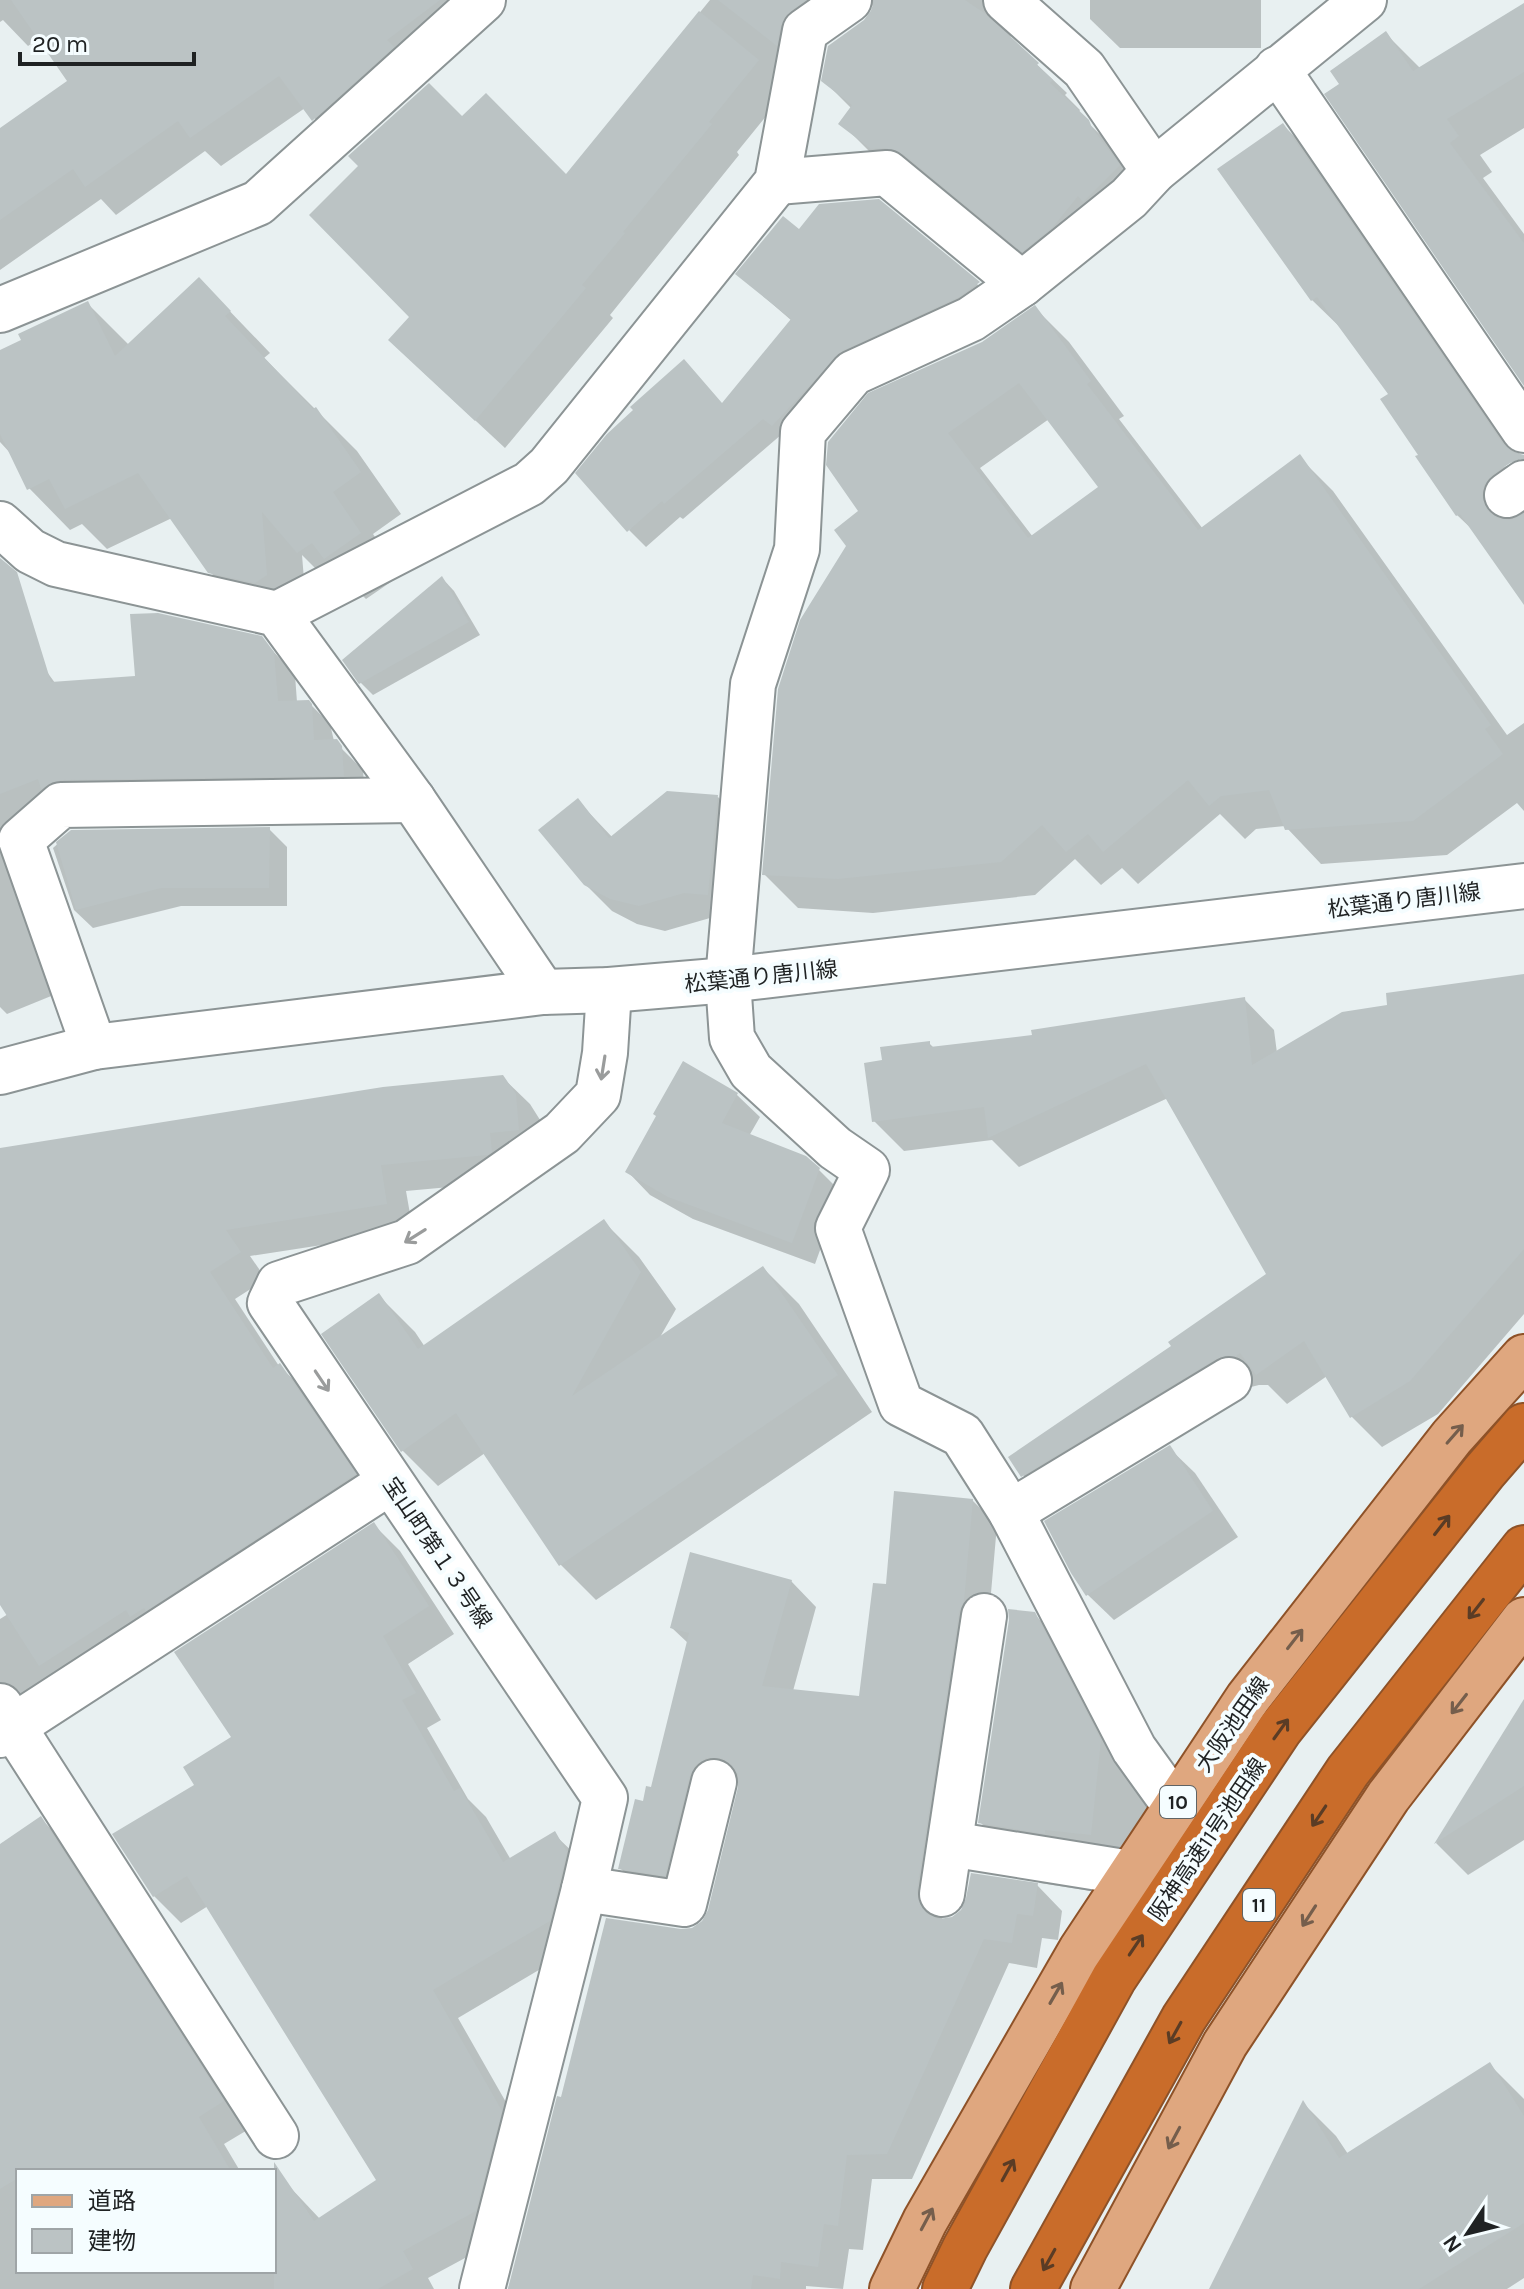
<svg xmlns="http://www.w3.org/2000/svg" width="1524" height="2289" viewBox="0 0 1524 2289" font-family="Karla,'Noto Sans JP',sans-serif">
<rect width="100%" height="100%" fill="#e8f0f1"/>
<!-- shadow -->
<g fill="#0003" fill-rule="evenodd">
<polygon points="0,0 483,0 343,148 305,108 221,166 205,151 116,215 101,199 0,270 0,131 70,81 40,38 28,46 3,20 0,22"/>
<polygon points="710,0 1030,0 1010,30 1011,40 1067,93 1065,95 1080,110 1078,113 1118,152 1147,195 1053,280 934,182 917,177 870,152 841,123 852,109 823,80 875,5 864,8 819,40 803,71 737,152 739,155 610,315 613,318 505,448 420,369 412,317 462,119 566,177"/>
<polygon points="1090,0 1261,0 1261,48 1120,48 1090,19"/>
<polygon points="1524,5 1524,128 1480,155 1492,172 1483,178 1524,234 1524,382 1341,84 1386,34 1421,69"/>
<path d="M1283,125L1318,160L1521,456L1524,457V602L1477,534L1457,515L1420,455L1391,394L1346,333L1312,300ZM1519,457L1522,460L1501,468Z"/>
<polygon points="878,201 996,300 782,434 683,519 680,517 646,547 629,530 723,404 792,321 738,274 799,232"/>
<polygon points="199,279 270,353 264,358 357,451 401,514 373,534 401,575 366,599 352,585 340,593 302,555 307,616 251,613 209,571 172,518 107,549 82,524 70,530 29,488 12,455 0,442 0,353 87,303 129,345"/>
<path d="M1035,308L1069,342L1124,416L1119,419L1203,529L1299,457L1333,491L1507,735L1524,723V811L1517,803L1447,855L1321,864L1285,826L1256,829L1245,839L1220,814L1138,884L1122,868L1101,885L1075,859L1035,895L873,913L798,908L764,874L849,546L861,512L983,343ZM1049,419L1101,488L1033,537L980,468Z"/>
<polygon points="442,578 454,591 480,635 373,695 360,682"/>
<polygon points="0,618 24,640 94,737 137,678 261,638 295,675 297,702 308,702 330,724 334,741 363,770 365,797 83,801 26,843 61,992 7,1014 0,1007"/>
<polygon points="718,797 743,823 733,919 710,918 665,931 637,924 612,911 585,884 578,801 613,838"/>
<polygon points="269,829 287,847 287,906 181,906 93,928 74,910 53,848 71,832"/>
<polygon points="1524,976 1524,1314 1438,1414 1382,1447 1351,1416 1327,1376 1287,1404 1268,1385 1259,1385 1247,1388 1053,1506 1023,1475 1174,1347 1269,1274 1168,1098 1019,1167 992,1140 904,1151 874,1121 885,1062 929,1043 934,1048 1034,1037 1244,999 1274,1030 1277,1053 1390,1007"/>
<polygon points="684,1064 737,1095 760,1117 749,1136 818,1169 841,1192 815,1264 693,1219 650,1195 628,1172"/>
<polygon points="502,1077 530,1104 542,1123 515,1181 406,1191 413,1231 250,1256 266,1279 235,1299 279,1366 307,1392 381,1502 0,1752 0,1619 8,1614 0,1601 0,1150"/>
<polygon points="603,1221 639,1257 676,1309 659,1339 763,1268 799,1304 872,1412 596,1600 560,1564 485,1453 438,1486 402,1450 379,1296 415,1332 425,1347"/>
<polygon points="1169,1448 1195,1473 1238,1537 1114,1620 1088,1595 1072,1572"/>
<polygon points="972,1500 997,1525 988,1627 984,1638 942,1920 953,1919 1037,1885 1062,1911 1058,1940 1042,1938 1037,1968 1009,1963 912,2179 872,2179 863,2250 849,2249 843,2289 806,2286 806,2289 508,2289 563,2099 681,1931 692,1930 704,1923 710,1911 740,1783 732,1783 690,1900 645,1893 620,1868 652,1790 689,1644 672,1628 791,1581 816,1607 793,1691 860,1698 888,1586"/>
<polygon points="374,1525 400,1551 454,1634 408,1664 441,1720 427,1728 468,1799 486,1817 511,1860 554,1834 581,1860 576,1948 458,2018 527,2139 502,2238 428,2278 434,2289 0,2289 0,1846 41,1819 68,1846 249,2129 224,2144 240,2171 18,2171 18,2271 274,2271 274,2193 288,2185 320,2219 378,2181 208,1906 181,1923 154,1896 197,1786 234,1737"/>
<polygon points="1034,1614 1094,1674 1160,1802 1104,1893 1040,1883 980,1822"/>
<polygon points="1524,1704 1524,1840 1468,1875 1436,1843"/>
<polygon points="1490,2065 1524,2099 1524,2278 1507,2289 1219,2289 1303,2103 1336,2136 1348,2154"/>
</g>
<!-- building -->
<g fill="#bbc3c4" fill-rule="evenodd">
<polygon points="11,0 440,0 387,40 394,47 312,121 279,76 190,138 178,121 85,187 73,169 0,220 0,128 67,81"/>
<polygon points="718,0 806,0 791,11 781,25 777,46"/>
<polygon points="874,0 965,0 987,15 1039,63 1037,65 1053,80 1050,83 1089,120 1092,128 1120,165 1083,202 1078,196 1052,228 1022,252 903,154 886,148 871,149 838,124 852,105 821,81 828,46 864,20 871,11"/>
<polygon points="1524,3 1524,72 1447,119 1459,136 1450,143 1524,243 1524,386 1324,94 1339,84 1330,71 1386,31 1413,71"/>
<polygon points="699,11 759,60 709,122 712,124 623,232 625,233 582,285 586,288 475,421 388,340 409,317 309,215 358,166 348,156 429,83 462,116 486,93 566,174"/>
<polygon points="1283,123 1503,444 1513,452 1524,455 1524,458 1510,463 1492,475 1484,485 1482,496 1487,510 1497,518 1510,520 1524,514 1524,605 1460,514 1456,516 1415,456 1418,455 1380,399 1388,394 1317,297 1311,301 1217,169"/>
<polygon points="879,199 980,282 959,297 842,351 772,426 763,419 664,504 662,501 627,532 575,473 607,434 633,410 630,407 684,359 722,403 791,319 735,274 783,216 799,229 819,204"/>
<polygon points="199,277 231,311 225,316 313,409 316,407 361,472 333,492 361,533 324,559 312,543 297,553 262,512 267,575 255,583 208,573 138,473 65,509 49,479 27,490 0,434 0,350 21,340 18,334 88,301 115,356"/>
<path d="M1035,305L1091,381L1087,384L1198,530L1300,454L1491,725L1485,729L1503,754L1413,821L1285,830L1269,790L1221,796L1209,806L1188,780L1103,852L1088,834L1066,852L1042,825L1001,862L838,879L762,875L778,689L800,620L846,546L834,530L858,511L826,465L828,442L868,393L982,342ZM1019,383L1098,487L1028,538L948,433Z"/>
<polygon points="0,558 17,572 51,682 135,676 130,614 158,613 262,636 274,652 278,701 309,700 312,704 314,740 337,739 342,746 344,776 61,780 41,789 38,779 0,794"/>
<polygon points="442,576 469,622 359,684 342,660"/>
<polygon points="667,791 718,795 708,895 684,893 639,906 610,899 584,885 538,830 578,798 609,838"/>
<polygon points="270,827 269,888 161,888 76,910 56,842 71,830"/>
<polygon points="1524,974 1524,1249 1410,1381 1350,1418 1304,1341 1256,1375 1240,1353 1235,1357 1228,1355 1216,1359 1021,1477 1008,1457 1171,1346 1168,1342 1266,1274 1146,1064 988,1138 984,1107 872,1122 864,1063 882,1060 880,1047 930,1041 930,1047 1032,1035 1031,1030 1245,997 1252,1065 1342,1012 1387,1005 1386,993"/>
<polygon points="683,1061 738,1093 722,1123 806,1156 820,1168 792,1243 668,1197 625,1172 656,1116 653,1114"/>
<polygon points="503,1075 516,1094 519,1130 490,1133 492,1152 488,1155 381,1165 387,1204 226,1230 241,1252 210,1272 273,1368 280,1363 356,1474 146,1611 144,1608 130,1617 126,1610 39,1666 0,1605 0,1148 383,1087"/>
<polygon points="604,1219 641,1272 572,1396 763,1266 838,1375 559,1566 456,1413 401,1452 321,1334 379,1293 418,1349"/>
<polygon points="1170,1445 1213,1511 1086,1596 1071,1573 1044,1521"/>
<polygon points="894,1491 973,1499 964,1601 959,1612 917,1890 919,1902 927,1914 939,1919 952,1917 961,1910 966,1898 971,1873 1038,1883 1033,1916 1017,1914 1012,1943 984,1939 887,2154 847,2155 838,2226 824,2224 818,2267 781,2262 780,2279 753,2275 751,2289 508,2289 557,2096 561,2097 606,1918 681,1929 692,1928 702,1921 708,1910 738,1787 738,1774 731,1764 721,1758 706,1758 696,1765 690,1775 665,1876 618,1869 635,1799 643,1801 646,1786 651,1787 689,1633 670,1628 690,1552 792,1580 762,1686 859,1696 873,1583 886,1584"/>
<polygon points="374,1522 429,1606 383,1636 416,1693 402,1700 454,1791 460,1788 503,1862 555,1831 567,1852 550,1921 433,1990 502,2111 476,2211 403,2251 413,2269 378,2289 274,2289 274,2162 314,2221 376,2180 187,1876 153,1897 112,1834 194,1785 183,1767 231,1737 174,1652"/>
<polygon points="1008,1609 1035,1612 1101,1740 1091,1835 1045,1830 1045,1834 978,1823 1009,1620"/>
<polygon points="1524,1699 1524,1786 1434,1844"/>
<polygon points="41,1816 224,2101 199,2117 231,2171 18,2171 18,2178 0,2189 0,1844"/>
<polygon points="1490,2062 1524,2116 1524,2223 1419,2289 1209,2289 1303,2100 1339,2158"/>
</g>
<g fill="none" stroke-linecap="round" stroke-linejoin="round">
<defs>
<g id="minor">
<polyline points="1006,0 1084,69 1154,171"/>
<polyline points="1277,69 1524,430"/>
<polyline points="777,182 887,173 1022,284"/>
<polyline points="0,310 258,203 483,0"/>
<polyline points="1507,495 1524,483"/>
<polyline points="0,524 30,551 56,564 277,614 413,800 543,992"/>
<polyline points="277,614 529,484 549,466 777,182 805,31 849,0"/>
<polyline points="94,1047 21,840 61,805 413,800"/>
<polyline points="0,1072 94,1047 543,992 609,990 728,980 1524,886"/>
<polyline points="1011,1512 1229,1380"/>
<polyline points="0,1706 276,2136"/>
<polyline points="0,1735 390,1482"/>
<polyline points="1175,1806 1134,1749 1011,1512 962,1435 901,1404 838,1228 867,1170 835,1148 751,1071 732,1038 728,980 753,684 797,549 803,432 853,373 971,319 1022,284 1129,198 1154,171 1364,0"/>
<polyline points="950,1844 1130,1873"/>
<polyline points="584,1889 684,1904 714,1782"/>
<polyline points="942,1894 984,1616"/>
<polyline points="482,2289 584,1889 605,1798 270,1303 279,1284 407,1242 562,1133 598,1095 605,1053 609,990"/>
</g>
<g id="major">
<polyline points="892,2289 925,2221 1081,1950 1248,1698 1452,1437 1524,1357"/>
<polyline points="1093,2289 1225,2044 1388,1797 1524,1620"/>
</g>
<g id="highway">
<polyline points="945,2289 965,2248 1114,1978 1280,1729 1484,1472 1524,1426"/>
<polyline points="1033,2289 1184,2018 1348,1771 1524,1548"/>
</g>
</defs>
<!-- minor casing -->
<use href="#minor" stroke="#8c9495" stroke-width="48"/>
<!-- major casing -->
<use href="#major" stroke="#8e5228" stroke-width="48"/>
<!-- highway casing -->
<use href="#highway" stroke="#8e5228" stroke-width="48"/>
<!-- minor -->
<use href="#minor" stroke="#fff" stroke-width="44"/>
<!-- major -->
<use href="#major" stroke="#dfa77f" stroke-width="44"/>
<!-- highway -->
<use href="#highway" stroke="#c96c2a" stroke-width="44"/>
</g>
<!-- one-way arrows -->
<defs><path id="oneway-shaft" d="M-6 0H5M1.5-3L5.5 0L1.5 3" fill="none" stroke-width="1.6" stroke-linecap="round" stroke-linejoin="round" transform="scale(2)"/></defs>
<g stroke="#9a9c9c">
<use href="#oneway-shaft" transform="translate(603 1068) rotate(99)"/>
<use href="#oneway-shaft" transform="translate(415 1236) rotate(148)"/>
<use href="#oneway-shaft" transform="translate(322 1381) rotate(56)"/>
</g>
<g stroke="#755e4c">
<use href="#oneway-shaft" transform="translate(1455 1434) rotate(-49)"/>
<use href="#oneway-shaft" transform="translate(1295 1639) rotate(-52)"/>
<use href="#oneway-shaft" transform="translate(1459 1704) rotate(128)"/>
<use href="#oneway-shaft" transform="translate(1309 1916) rotate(123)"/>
<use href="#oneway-shaft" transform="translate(1056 1993) rotate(-60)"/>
<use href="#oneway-shaft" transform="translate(1174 2138) rotate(118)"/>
<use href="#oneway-shaft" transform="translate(927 2219) rotate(-62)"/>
</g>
<g stroke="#5a3c25">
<use href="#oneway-shaft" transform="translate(1442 1525) rotate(-52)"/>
<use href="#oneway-shaft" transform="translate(1476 1609) rotate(128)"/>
<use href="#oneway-shaft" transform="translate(1281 1729) rotate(-54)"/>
<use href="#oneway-shaft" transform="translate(1319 1816) rotate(124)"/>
<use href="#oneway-shaft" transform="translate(1136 1945) rotate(-56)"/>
<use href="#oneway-shaft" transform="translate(1175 2033) rotate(119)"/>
<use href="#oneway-shaft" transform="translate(1008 2170) rotate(-61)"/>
<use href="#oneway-shaft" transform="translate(1049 2260) rotate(119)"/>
</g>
<g text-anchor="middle" stroke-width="8" stroke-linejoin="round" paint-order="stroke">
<!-- shield labels -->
<g fill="#f5fdff" stroke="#5f6465" stroke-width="2">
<rect x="1160" y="1786" width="36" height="32" rx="6"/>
<rect x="1243" y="1889" width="32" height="32" rx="6"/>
</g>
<g font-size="20" font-weight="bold" fill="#1f2223">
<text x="1178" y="1809">10</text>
<text x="1259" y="1912">11</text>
</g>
<!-- street labels -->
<g font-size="22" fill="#1f2223" stroke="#f5fdff">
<text transform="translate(1404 900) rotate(-7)" y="8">松葉通り唐川線</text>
<text transform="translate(761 976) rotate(-6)" y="8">松葉通り唐川線</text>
<text transform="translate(438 1552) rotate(56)" y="8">宝山町第１３号線</text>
<text transform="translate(1232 1724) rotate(-55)" y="8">大阪池田線</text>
<text transform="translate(1207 1839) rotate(-56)" y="8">阪神高速11号池田線</text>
</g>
</g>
<!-- legend -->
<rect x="16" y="2169" width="260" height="104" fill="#f5fdff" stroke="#9fa5a7" stroke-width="2"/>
<rect x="32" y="2195" width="40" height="12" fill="#dfa77f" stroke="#9fa5a7" stroke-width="2"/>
<text x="88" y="2209" font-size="24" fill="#1f2223">道路</text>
<rect x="32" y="2229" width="40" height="24" fill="#bbc3c4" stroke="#9fa5a7" stroke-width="2"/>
<text x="88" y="2249" font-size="24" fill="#1f2223">建物</text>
<!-- north arrow -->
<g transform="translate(1468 2233) rotate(235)" stroke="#f5fdff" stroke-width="6" paint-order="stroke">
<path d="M0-6L14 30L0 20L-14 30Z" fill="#1f2223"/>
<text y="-12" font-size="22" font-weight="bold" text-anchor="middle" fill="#1f2223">N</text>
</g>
<!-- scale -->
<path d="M20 52v12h174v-12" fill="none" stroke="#1f2223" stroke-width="4"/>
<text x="32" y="52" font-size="24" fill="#1f2223" stroke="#f5fdff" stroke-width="6" paint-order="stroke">20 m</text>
</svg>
